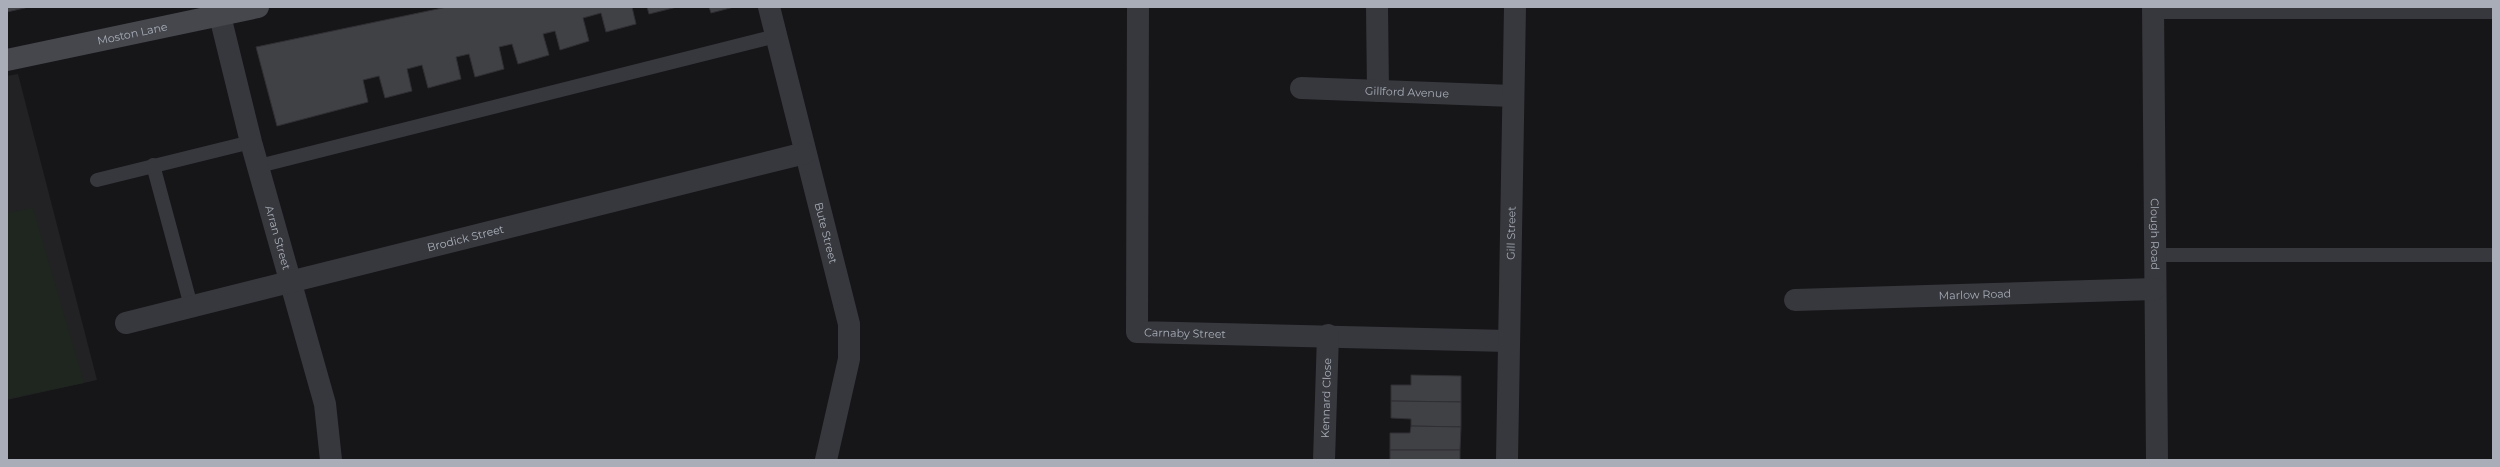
<svg xmlns="http://www.w3.org/2000/svg" width="2500" height="467" viewBox="0 0 2500 467" font-family="Montserrat,sans-serif">
<rect width="100%" height="100%" fill="#161618"/>
<!-- built -->
<polygon fill="#222225" points="18,74 97,380 7,400 7,76"/>
<!-- green -->
<polygon fill="#1e261f" points="33,208 84,383 7,399 7,213"/>
<!-- building -->
<g fill="#404145" stroke="#303034">
<polygon points="7,7 29,7 7,12"/>
<polygon points="447,7 632,7 636,24 606,32 601,13 583,18 589,41 560,50 555,31 543,34 549,55 518,64 512,44 499,47 504,69 475,77 469,54 456,57 461,79 428,88 422,65 407,69 412,91 385,98 379,76 363,80 368,102 277,126 256,47"/>
<polygon points="647,7 677,7 649,14"/>
<polygon points="709,7 734,7 711,13"/>
<polygon points="1411,375 1461,376 1461,402 1391,401 1391,385 1411,385"/>
<polygon points="1391,401 1461,402 1461,427 1411,426 1411,419 1391,418"/>
<polygon points="1411,426 1461,427 1460,450 1390,450 1390,433 1410,433"/>
<rect x="1390" y="450" width="70" height="10"/>
</g>
<g fill="none" stroke-linecap="round" stroke-linejoin="round">
<!-- lane -->
<g stroke="#37383d" stroke-width="14">
<polyline points="2153,12 2493,12"/>
<polyline points="153,165 191,306"/>
<polyline points="259,166 776,36"/>
<polyline points="97,180 251,142"/>
<polyline points="2154,255 2493,255"/>
</g>
<!-- street -->
<g stroke="#37383d" stroke-width="22">
<path id="s1" d="M769,7L849,324V359L826,460"/>
<path id="s2" d="M1138,7L1137,332L1508,341"/>
<polyline points="1377,7 1378,91"/>
<path id="s3" d="M2153,7L2157,460"/>
<path id="s4" d="M220,16L251,142L325,404L331,460"/>
<path id="s5" d="M1301,88L1513,96"/>
<path id="s6" d="M1795,300L2155,289"/>
<path id="s7" d="M126,323L805,153"/>
<path id="s8" d="M1324,460L1328,335"/>
<path id="s9" d="M1507,460L1515,7"/>
</g>
<!-- secondary -->
<path stroke="#45474d" stroke-width="22" id="s10" d="M7,60L258,7"/>
</g>
<g text-anchor="middle" stroke-width="3" stroke-linejoin="round" paint-order="stroke">
<!-- street labels -->
<g font-size="11" fill="#a8adb8" stroke="#111113">
<text dy="4" stroke="none"><textPath href="#s10" startOffset="128">Moston Lane</textPath></text>
<text dy="4" stroke="none"><textPath href="#s5" startOffset="106">Gillford Avenue</textPath></text>
<text dy="4" stroke="none"><textPath href="#s1" startOffset="233">Bute Street</textPath></text>
<text dy="4" stroke="none"><textPath href="#s9" startOffset="227">Gill Street</textPath></text>
<text dy="4" stroke="none"><textPath href="#s3" startOffset="227">Clough Road</textPath></text>
<text dy="4" stroke="none"><textPath href="#s4" startOffset="229">Arran Street</textPath></text>
<text dy="4" stroke="none"><textPath href="#s7" startOffset="350">Brodick Street</textPath></text>
<text dy="4" stroke="none"><textPath href="#s6" startOffset="180">Marlow Road</textPath></text>
<text dy="4" stroke="none"><textPath href="#s2" startOffset="373">Carnaby Street</textPath></text>
<text dy="4" stroke="none"><textPath href="#s8" startOffset="62">Kennard Close</textPath></text>
</g>
</g>
<!-- border -->
<rect width="2500" height="467" fill="none" stroke="#a8adb8" stroke-width="16"/>
</svg>
